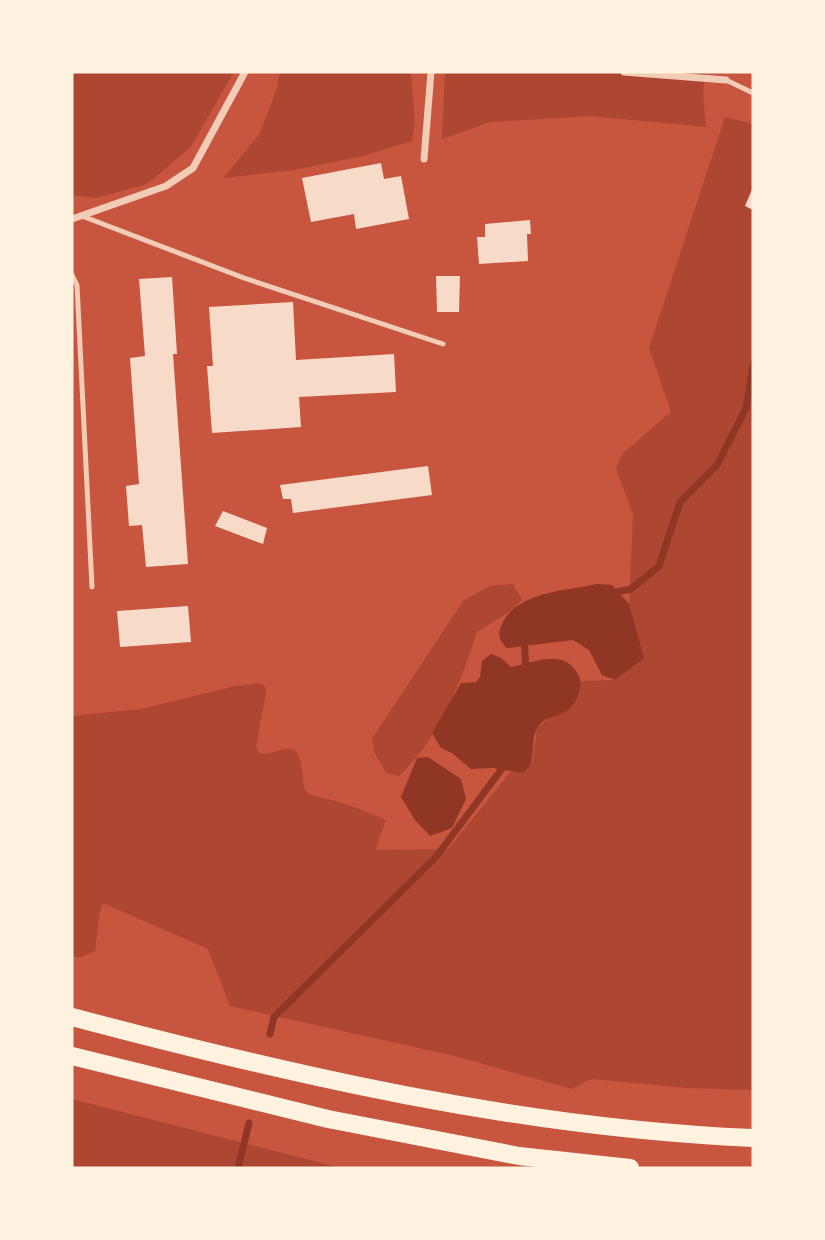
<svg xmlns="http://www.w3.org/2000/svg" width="825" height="1240" viewBox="0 0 825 1240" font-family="'Nunito Sans',sans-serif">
<rect width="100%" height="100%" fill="#c8553d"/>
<!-- green -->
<g fill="#ae4732">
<polygon points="72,72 234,72 190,148 147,184 96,198 72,195"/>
<polygon points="280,72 411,72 415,123 412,141 363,156 294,170 223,178 259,135 277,88"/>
<polygon points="445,72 705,72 703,94 706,127 590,116 490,122 442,139"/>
<path d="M725,117L753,124V1090L687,1088L591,1079L572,1089L455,1056L230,1006L208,949L103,903L99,916L95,951L82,957H72V716L141,709L235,686L260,683L265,686L266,693L256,746L259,753C270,757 281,746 291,749C304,752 301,779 305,789C308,794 313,796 319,797C343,802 363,810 386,820L375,850L448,849L512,770L522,773L533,760L537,727L579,696L581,681L615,680L643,658L629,604L633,514L616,469L622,454L671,412L649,348Z"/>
<path d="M513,584L522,600L506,614L477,632C460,684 439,738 399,776L386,773L375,753L372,739L463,601L490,586Z"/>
<polygon points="72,1099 341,1168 72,1168"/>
</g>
<!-- water -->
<g fill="#8f3625">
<path d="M597,584L612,585L629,604L644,658L615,680L602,675L589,650L573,640L507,648C499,640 497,634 502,624C516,592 565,591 597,584Z"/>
<path d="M491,654L501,658L511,667C535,662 565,647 579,676C583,685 579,698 572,706C565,716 548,715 540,724C527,739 540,762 522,773L493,768L471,769L452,753L441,748L432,733L461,683L476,682L480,677L482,661Z"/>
<polygon points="428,757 461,779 466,799 452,828 430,836 415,820 401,797 417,758"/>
</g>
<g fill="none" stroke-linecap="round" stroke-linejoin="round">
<!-- stream -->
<g stroke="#8f3625" stroke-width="7">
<polyline points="611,593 631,589 659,566 680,502 717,465 746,408 753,366"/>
<polyline points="524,637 526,671"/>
<polyline points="270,1034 274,1017 436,857 507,762"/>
<polyline points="238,1168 249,1123"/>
</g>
</g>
<!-- building -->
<g fill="#f7dbc8">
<polygon points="381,163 384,179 401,176 409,219 356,229 354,214 311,222 302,178"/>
<polygon points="753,187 753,210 745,206"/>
<polygon points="530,220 531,234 527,234 528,261 479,264 477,237 485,237 485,224"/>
<polygon points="436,276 460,276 459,312 437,312"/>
<polygon points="172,277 177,354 173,354 188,564 146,567 142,525 129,526 126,486 139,484 130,358 145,356 139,279"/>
<polygon points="293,302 296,360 394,354 396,392 299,397 301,427 212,433 207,366 213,366 209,307"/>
<polygon points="428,466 432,495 293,513 291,499 283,499 280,485"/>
<polygon points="223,511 267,528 263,544 215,526"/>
<polygon points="188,606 191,642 120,647 117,611"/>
</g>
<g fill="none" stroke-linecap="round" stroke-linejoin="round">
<!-- service -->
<g stroke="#f1ccb7" stroke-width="5">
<polyline points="726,80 753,93"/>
<polyline points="82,216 244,278 443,344"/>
<polyline points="72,275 77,285 92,587"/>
</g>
<!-- minor -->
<g stroke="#f1ccb7" stroke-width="7">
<polyline points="624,72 726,80"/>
<polyline points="424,159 431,72"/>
<polyline points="72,219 166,186 193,168 245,72"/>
</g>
<!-- trunk -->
<g stroke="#fff3e0" stroke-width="18">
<path d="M72,1017C295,1076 521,1128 753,1138"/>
<polyline points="72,1056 328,1119 519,1156 630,1168"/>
</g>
</g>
<!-- border -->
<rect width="825" height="1240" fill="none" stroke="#fff3e0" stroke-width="147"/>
</svg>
